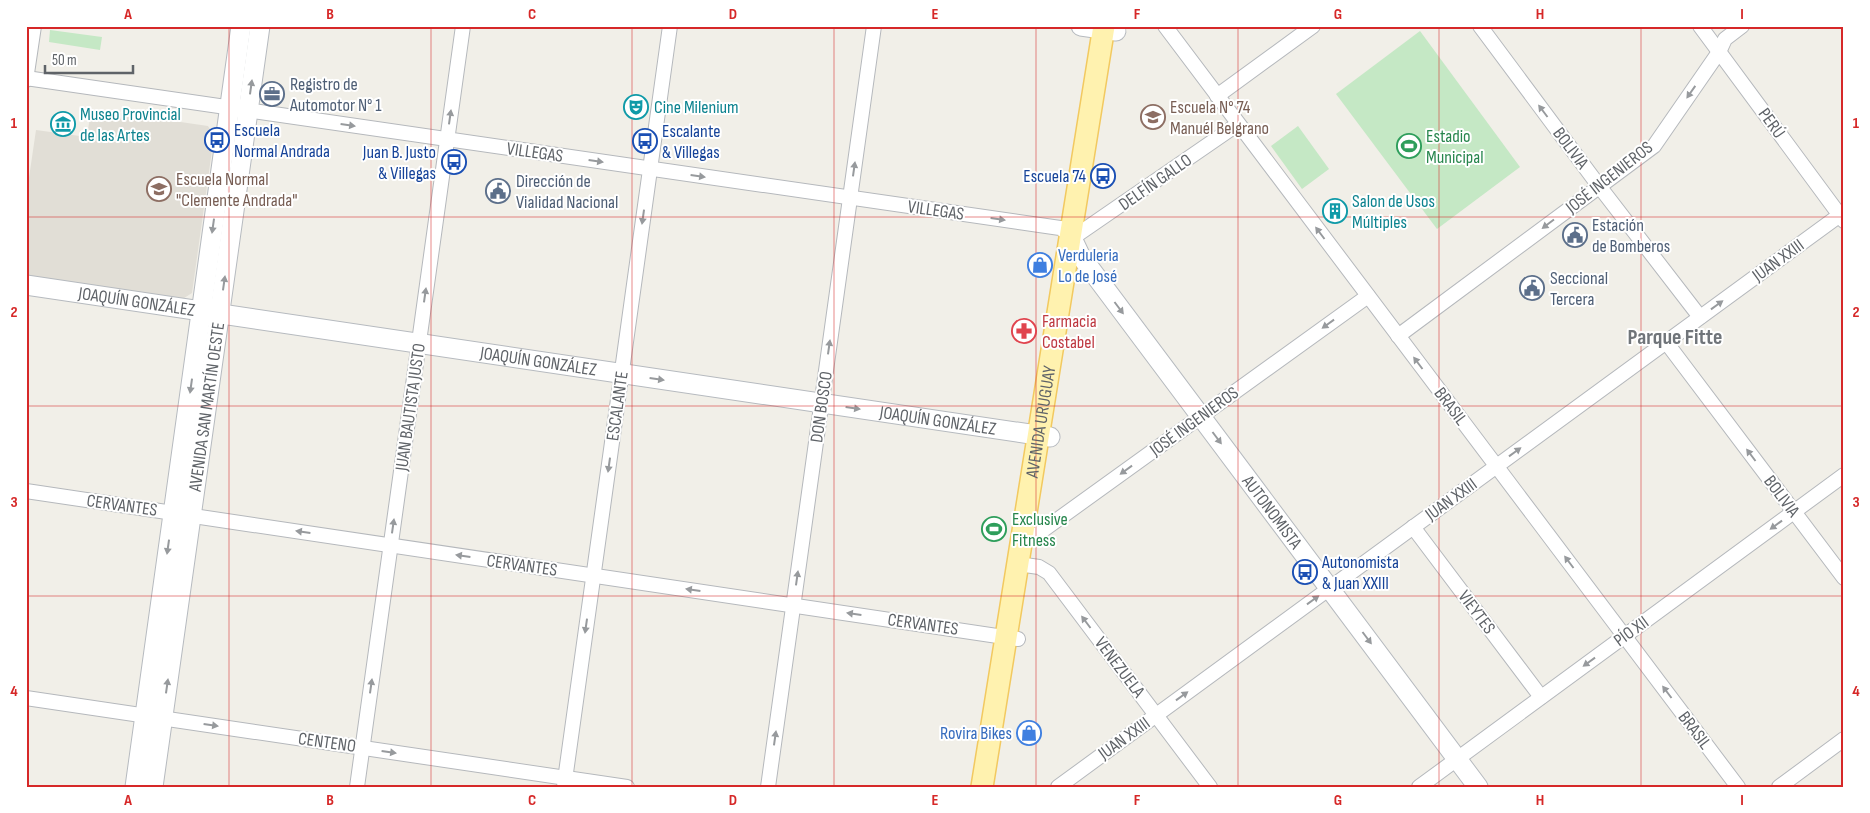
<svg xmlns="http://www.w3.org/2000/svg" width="1870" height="813" viewBox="0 0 1870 813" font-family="'Sofia Sans Condensed',sans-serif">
<rect width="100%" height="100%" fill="#f1efe8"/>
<!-- education -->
<polygon fill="#e1ded6" points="91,109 208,126 214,136 192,293 181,300 26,277 26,198 36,130 87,137"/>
<!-- green -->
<g fill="#c5e8c5">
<polygon points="50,30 102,37 100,50 49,42"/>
<polygon points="1420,31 1520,167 1437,229 1336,94"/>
<polygon points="1298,126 1329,169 1302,189 1271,146"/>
</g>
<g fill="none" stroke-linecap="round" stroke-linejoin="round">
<defs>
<g id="street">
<polyline points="1165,26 1738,787"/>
<polyline points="1480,26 1599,186 1700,317"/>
<polyline points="1700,26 1844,221"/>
<polyline points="26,78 1060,228 1074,237 1238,124"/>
<polyline points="26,80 34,26"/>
<polyline points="1217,96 1313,26"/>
<polyline points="1398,336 1654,146 1719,52 1725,39 1742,26"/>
<polyline points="1666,342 1844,578"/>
<polyline points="26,491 1018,639"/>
<polyline points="1413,527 1541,697"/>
<polyline points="1021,546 1368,296"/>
<polyline points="1018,564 1039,567 1049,573 1210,787"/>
<polyline points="26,698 627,787"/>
<polyline points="357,787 463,26"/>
<polyline points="564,787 670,26"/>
<polyline points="768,787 874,26"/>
<polyline points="1058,787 1844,212"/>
<polyline points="1419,787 1844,475"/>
<polyline points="1779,787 1844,739"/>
</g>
<g id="secondary">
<polyline points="1081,26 1116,31"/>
<path id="s1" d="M1071,236L1080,255L1478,787"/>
<path id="s2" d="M26,285L1050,437"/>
<polyline points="135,787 241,26"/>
<path id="s3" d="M153,787L260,26"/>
</g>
<g id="primary">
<path id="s4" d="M982,787L1104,26"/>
</g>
</defs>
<!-- street casing -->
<use href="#street" stroke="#b5b8bc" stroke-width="16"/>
<!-- secondary casing -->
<use href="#secondary" stroke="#b6babf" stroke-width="21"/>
<!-- primary casing -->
<use href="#primary" stroke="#f2c960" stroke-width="24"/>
<!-- street -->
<use href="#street" stroke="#fff" stroke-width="14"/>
<!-- secondary -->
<use href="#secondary" stroke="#fff" stroke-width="19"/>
<!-- primary -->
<use href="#primary" stroke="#fff2af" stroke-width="21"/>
</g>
<!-- one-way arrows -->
<defs><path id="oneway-solid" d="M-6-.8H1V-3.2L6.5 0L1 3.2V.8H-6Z" transform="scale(1.25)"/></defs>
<g fill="#979a9d">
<use href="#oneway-solid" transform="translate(251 87) rotate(-82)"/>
<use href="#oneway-solid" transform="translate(1691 92) rotate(125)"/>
<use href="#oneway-solid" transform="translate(1543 111) rotate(-127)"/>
<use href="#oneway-solid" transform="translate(450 117) rotate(-82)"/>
<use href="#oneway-solid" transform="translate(348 125) rotate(8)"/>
<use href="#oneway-solid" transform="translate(596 161) rotate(8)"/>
<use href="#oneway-solid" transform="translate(854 169) rotate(-82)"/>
<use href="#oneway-solid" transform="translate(698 176) rotate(8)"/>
<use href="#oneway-solid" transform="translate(643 217) rotate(98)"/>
<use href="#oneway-solid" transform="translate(998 219) rotate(8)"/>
<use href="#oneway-solid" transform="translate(1548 224) rotate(143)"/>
<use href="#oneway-solid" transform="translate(213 226) rotate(98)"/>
<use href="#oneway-solid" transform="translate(1320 233) rotate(-127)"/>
<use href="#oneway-solid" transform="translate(224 283) rotate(-82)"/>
<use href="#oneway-solid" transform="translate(425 295) rotate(-82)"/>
<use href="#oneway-solid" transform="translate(1717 305) rotate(-36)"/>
<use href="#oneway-solid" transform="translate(1119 308) rotate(53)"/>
<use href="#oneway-solid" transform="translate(1328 324) rotate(144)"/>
<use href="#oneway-solid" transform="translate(829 347) rotate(-82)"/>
<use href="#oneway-solid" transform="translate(1418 363) rotate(-127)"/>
<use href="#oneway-solid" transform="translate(657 379) rotate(8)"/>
<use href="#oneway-solid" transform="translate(191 386) rotate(98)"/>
<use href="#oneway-solid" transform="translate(853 408) rotate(8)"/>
<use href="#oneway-solid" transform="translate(1217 438) rotate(53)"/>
<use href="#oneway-solid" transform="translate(1515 452) rotate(-36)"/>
<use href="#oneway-solid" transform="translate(1751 455) rotate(-127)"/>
<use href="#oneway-solid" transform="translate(609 465) rotate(98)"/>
<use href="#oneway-solid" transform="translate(1126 470) rotate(144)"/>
<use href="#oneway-solid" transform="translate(1776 525) rotate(144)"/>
<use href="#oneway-solid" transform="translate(393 526) rotate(-82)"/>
<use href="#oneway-solid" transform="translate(303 532) rotate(-172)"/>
<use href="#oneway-solid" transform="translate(168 547) rotate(98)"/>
<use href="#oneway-solid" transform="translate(463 556) rotate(-172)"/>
<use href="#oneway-solid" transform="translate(1569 562) rotate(-127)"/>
<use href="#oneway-solid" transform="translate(797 578) rotate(-82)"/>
<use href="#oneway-solid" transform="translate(693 590) rotate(-172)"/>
<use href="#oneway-solid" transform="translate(1313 600) rotate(-36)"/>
<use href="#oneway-solid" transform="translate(854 614) rotate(-172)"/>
<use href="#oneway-solid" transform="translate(1086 622) rotate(-127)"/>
<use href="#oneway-solid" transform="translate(586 626) rotate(98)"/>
<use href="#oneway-solid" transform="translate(1367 638) rotate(53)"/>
<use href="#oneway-solid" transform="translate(1589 662) rotate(144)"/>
<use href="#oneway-solid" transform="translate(167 686) rotate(-82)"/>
<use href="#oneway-solid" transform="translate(371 686) rotate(-82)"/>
<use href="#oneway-solid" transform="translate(1667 692) rotate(-127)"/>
<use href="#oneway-solid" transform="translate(1182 696) rotate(-36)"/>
<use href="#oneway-solid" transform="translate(211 725) rotate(8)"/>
<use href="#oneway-solid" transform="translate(775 738) rotate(-82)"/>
<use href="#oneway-solid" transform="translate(389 752) rotate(8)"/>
</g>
<!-- grid -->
<path fill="none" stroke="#d62828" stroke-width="1" stroke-opacity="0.55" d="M229,26V787M431,26V787M632,26V787M834,26V787M1036,26V787M1238,26V787M1439,26V787M1641,26V787M26,217H1844M26,406H1844M26,596H1844"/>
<!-- icons -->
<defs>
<symbol id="office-ring" viewBox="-11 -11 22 22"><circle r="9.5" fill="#fff" stroke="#5c6f8a" stroke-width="1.5"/><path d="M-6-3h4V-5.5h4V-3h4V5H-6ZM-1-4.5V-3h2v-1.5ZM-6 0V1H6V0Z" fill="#5c6f8a"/></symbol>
<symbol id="theatre-ring" viewBox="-11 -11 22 22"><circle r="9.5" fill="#fff" stroke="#0f9aa8" stroke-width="1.5"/><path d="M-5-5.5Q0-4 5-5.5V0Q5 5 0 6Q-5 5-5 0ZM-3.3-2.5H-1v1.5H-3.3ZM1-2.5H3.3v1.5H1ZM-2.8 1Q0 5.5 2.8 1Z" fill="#0f9aa8"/></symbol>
<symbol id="school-ring" viewBox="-11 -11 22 22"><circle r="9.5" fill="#fff" stroke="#8d6e63" stroke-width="1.5"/><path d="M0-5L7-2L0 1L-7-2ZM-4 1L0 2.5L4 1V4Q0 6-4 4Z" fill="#8d6e63"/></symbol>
<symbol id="museum-ring" viewBox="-11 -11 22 22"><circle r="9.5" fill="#fff" stroke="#0f9aa8" stroke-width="1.5"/><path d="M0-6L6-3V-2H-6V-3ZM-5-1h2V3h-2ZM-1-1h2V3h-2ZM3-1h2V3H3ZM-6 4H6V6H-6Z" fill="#0f9aa8"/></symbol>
<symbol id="bus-ring" viewBox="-11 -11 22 22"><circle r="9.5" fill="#fff" stroke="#1a4fb4" stroke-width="1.5"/><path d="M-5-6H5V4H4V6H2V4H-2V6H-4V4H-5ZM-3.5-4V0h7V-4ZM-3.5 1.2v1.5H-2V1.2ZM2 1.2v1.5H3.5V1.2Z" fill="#1a4fb4"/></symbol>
<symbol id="stadium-ring" viewBox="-11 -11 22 22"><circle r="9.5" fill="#fff" stroke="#2e9e5b" stroke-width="1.5"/><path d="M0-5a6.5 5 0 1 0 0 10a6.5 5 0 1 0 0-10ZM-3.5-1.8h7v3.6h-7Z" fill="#2e9e5b"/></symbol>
<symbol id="civic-ring" viewBox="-11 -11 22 22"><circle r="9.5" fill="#fff" stroke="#5c6f8a" stroke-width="1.5"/><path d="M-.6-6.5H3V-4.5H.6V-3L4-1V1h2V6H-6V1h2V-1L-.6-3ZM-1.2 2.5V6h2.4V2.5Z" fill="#5c6f8a"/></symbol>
<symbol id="building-ring" viewBox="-11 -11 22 22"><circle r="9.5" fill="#fff" stroke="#0f9aa8" stroke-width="1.5"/><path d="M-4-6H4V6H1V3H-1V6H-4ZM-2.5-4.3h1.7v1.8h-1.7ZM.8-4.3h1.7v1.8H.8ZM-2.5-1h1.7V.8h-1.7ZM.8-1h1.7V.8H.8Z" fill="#0f9aa8"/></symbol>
<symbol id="shop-ring" viewBox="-11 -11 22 22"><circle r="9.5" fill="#fff" stroke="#3f7fe0" stroke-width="1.5"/><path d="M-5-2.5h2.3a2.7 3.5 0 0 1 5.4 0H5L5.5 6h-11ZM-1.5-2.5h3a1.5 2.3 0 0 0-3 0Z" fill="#3f7fe0"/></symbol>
<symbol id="pharmacy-ring" viewBox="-11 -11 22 22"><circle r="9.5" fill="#fff" stroke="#e0444e" stroke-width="1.5"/><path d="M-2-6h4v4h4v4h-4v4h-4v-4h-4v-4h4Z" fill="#e0444e"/></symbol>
</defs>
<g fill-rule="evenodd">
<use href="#office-ring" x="258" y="80" width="28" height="28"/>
<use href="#theatre-ring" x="622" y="93" width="28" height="28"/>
<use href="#school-ring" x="1139" y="103" width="28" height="28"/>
<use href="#museum-ring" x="49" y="110" width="28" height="28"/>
<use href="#bus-ring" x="203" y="126" width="28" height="28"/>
<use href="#bus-ring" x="631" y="127" width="28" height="28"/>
<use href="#stadium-ring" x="1395" y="132" width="28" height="28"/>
<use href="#bus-ring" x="440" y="148" width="28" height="28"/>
<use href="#bus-ring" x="1089" y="162" width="28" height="28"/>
<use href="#school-ring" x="145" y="175" width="28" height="28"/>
<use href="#civic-ring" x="484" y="177" width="28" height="28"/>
<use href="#building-ring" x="1321" y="197" width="28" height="28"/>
<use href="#civic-ring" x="1561" y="221" width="28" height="28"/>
<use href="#shop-ring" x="1026" y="251" width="28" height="28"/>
<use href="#civic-ring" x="1518" y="274" width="28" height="28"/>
<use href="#pharmacy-ring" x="1010" y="317" width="28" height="28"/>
<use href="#stadium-ring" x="980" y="515" width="28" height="28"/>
<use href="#bus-ring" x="1291" y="558" width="28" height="28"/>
<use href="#shop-ring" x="1015" y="719" width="28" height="28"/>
</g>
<g text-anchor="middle" stroke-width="4" stroke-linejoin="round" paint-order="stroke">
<!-- service labels -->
<g font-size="18" fill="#4e5e75" stroke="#fff" text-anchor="start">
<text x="290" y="90">Registro de<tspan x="290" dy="21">Automotor N° 1</tspan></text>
<text x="516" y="187">Dirección de<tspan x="516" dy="21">Vialidad Nacional</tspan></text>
<text x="1592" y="231">Estación<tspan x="1592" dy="21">de Bomberos</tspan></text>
<text x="1550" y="284">Seccional<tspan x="1550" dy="21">Tercera</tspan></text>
</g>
<!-- culture labels -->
<g font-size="18" fill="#0d838f" stroke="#fff" text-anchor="start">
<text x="654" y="113">Cine Milenium</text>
<text x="80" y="120">Museo Provincial<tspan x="80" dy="21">de las Artes</tspan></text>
<text x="1352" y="207">Salon de Usos<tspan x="1352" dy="21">Múltiples</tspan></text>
</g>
<!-- education labels -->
<g font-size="18" fill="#785e54" stroke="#fff" text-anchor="start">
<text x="1170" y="113">Escuela N° 74<tspan x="1170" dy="21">Manuél Belgrano</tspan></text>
<text x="176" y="185">Escuela Normal<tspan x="176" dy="21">"Clemente Andrada"</tspan></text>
</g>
<!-- street labels -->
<g font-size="18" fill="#5f6368" stroke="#fff">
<text transform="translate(1772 123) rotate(54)" y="6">PERÚ</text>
<text transform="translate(1571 148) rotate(53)" y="6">BOLIVIA</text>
<text transform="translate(535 152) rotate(8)" y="6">VILLEGAS</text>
<text transform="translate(1609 177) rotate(-38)" y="6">JOSÉ INGENIEROS</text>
<text transform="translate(1155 182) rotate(-35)" y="6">DELFÍN GALLO</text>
<text transform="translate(936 210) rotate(8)" y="6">VILLEGAS</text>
<text transform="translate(1778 260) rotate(-36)" y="6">JUAN XXIII</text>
<text dy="6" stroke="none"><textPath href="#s2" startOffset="112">JOAQUÍN GONZÁLEZ</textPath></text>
<text dy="6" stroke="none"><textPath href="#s2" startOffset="518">JOAQUÍN GONZÁLEZ</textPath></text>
<text transform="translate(617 406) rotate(-82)" y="6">ESCALANTE</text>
<text transform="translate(1451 406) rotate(53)" y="6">BRASIL</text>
<text dy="6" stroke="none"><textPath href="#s3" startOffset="384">AVENIDA SAN MARTÍN OESTE</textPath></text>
<text transform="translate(410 407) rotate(-82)" y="6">JUAN BAUTISTA JUSTO</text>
<text transform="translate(821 407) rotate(-82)" y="6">DON BOSCO</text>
<text dy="6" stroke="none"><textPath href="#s2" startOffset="922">JOAQUÍN GONZÁLEZ</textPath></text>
<text dy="6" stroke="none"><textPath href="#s4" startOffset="370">AVENIDA URUGUAY</textPath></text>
<text transform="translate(1194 421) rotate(-36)" y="6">JOSÉ INGENIEROS</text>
<text transform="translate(1782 496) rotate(53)" y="6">BOLIVIA</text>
<text transform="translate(1451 499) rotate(-36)" y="6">JUAN XXIII</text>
<text transform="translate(122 505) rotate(8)" y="6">CERVANTES</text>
<text dy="6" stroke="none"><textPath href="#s1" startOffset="342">AUTONOMISTA</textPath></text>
<text transform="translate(522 565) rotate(8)" y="6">CERVANTES</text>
<text transform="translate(1477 612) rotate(53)" y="6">VIEYTES</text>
<text transform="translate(923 624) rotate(8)" y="6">CERVANTES</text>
<text transform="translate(1631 631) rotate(-36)" y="6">PÍO XII</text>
<text transform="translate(1120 667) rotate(53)" y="6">VENEZUELA</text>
<text transform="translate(1695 730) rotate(53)" y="6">BRASIL</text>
<text transform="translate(1124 738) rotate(-36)" y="6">JUAN XXIII</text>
<text transform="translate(327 742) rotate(8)" y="6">CENTENO</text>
</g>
<!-- transit labels -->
<g font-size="18" fill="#164399" stroke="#fff" text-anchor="start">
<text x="234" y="136">Escuela<tspan x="234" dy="21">Normal Andrada</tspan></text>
<text x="662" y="137">Escalante<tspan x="662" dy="21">&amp; Villegas</tspan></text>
<text x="436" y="158" text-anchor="end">Juan B. Justo<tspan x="436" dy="21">&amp; Villegas</tspan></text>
<text x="1086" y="182" text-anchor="end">Escuela 74</text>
<text x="1322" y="568">Autonomista<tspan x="1322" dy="21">&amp; Juan XXIII</tspan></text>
</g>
<!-- leisure labels -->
<g font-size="18" fill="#27864d" stroke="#fff" text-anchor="start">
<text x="1426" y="142">Estadio<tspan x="1426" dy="21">Municipal</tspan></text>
<text x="1012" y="525">Exclusive<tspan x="1012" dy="21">Fitness</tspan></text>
</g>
<!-- shop labels -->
<g font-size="18" fill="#366cbe" stroke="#fff" text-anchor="start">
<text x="1058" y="261">Verduleria<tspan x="1058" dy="21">Lo de José</tspan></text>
<text x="1012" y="739" text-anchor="end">Rovira Bikes</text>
</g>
<!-- health labels -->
<g font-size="18" fill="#be3a42" stroke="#fff" text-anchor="start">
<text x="1042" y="327">Farmacia<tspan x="1042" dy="21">Costabel</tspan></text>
</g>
<!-- district labels -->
<g font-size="22" font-weight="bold" fill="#70757a" stroke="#fff">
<text x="1675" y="344">Parque Fitte</text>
</g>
</g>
<!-- border -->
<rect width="1870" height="813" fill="none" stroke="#ffffff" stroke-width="55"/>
<!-- scale -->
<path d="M45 65v8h88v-8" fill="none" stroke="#5f6368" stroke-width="2.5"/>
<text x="52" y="65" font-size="15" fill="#5f6368" stroke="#ffffff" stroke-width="4" paint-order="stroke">50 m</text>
<rect x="28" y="28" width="1814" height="758" fill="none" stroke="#d62828" stroke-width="2"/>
<g font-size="16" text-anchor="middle" font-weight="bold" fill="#d62828">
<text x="128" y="19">A</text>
<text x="330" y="19">B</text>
<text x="532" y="19">C</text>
<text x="733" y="19">D</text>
<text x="935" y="19">E</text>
<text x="1137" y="19">F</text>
<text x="1338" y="19">G</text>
<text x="1540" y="19">H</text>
<text x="1742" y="19">I</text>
<text x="14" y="128">1</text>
<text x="1856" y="128">1</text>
<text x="14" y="317">2</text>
<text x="1856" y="317">2</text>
<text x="14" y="507">3</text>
<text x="1856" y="507">3</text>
<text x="14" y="696">4</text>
<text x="1856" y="696">4</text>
<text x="128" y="805">A</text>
<text x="330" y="805">B</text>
<text x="532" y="805">C</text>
<text x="733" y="805">D</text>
<text x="935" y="805">E</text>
<text x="1137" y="805">F</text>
<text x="1338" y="805">G</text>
<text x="1540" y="805">H</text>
<text x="1742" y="805">I</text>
</g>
</svg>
